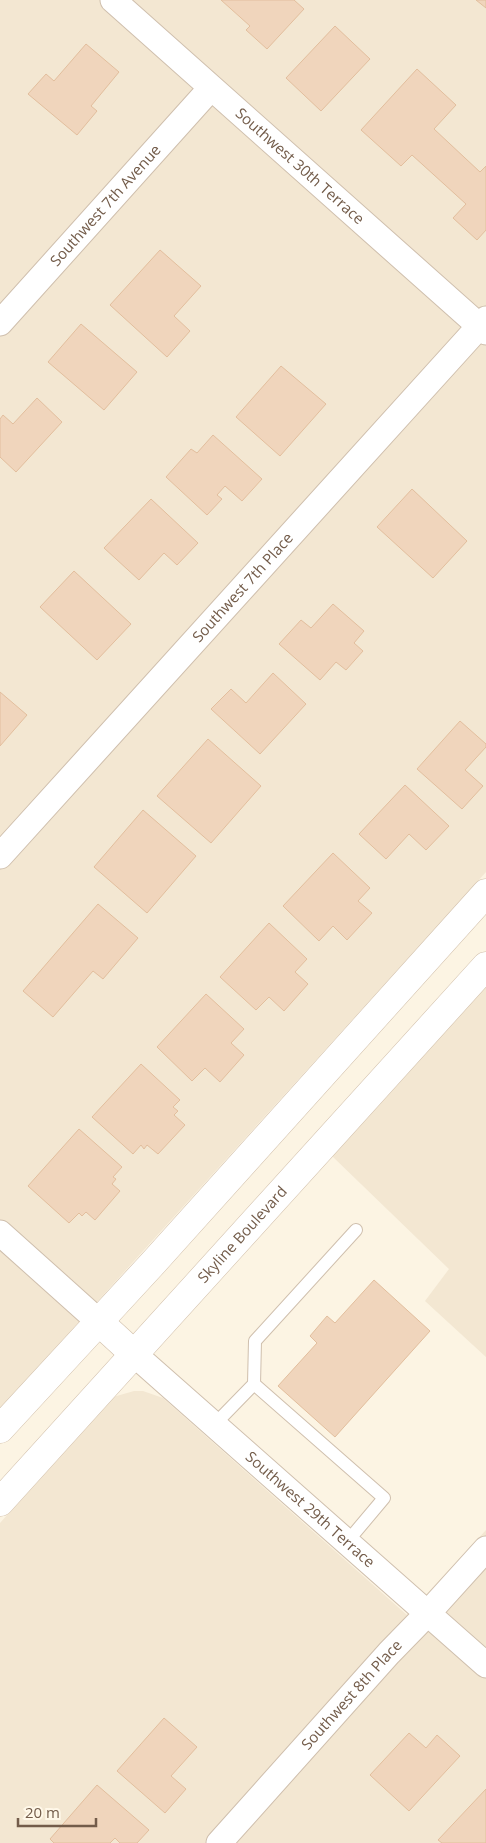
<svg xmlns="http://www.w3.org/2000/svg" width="486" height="1843" viewBox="0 0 486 1843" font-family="'Open Sans',sans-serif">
<rect width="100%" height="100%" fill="#fcf4e3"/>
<!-- residential -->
<g fill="#f3e7d2">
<polygon points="0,0 486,0 486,872 0,1409"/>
<polygon points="486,985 486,1357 425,1301 449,1269 332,1156"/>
<polygon points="134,1391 143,1391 163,1398 407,1615 486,1530 486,1843 0,1843 0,1523 113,1397"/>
</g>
<!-- building -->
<g fill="#f0d5bc" stroke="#e2be9d">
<polygon points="221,0 294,0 304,9 267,49 246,30 250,26"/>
<polygon points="476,0 486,0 486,8"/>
<polygon points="335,26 370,59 321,111 286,78"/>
<polygon points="86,44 119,72 91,106 97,111 77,135 28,94 46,74 54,81"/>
<polygon points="417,69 456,105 434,129 480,172 486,166 486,230 477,240 453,218 466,204 412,155 401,166 361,130"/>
<polygon points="160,250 201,286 174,316 190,331 167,357 110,305"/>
<polygon points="81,324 137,372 104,410 48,362"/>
<polygon points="281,366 326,404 280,456 236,417"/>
<polygon points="37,398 62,422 16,472 0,457 0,419 3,415 13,424"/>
<polygon points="213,435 262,479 242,501 225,486 217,495 222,499 207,515 166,477 191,449 197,453"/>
<polygon points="412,489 467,541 433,578 377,527"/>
<polygon points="151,499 198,543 177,565 164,553 139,580 104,548"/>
<polygon points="74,571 131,624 97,660 40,607"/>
<polygon points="333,604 364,631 354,643 363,651 346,670 336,662 320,680 279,644 301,620 311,628"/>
<polygon points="273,673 306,704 260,754 211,709 231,689 246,703"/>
<polygon points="0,692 27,715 0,746"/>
<polygon points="460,721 486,744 486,747 465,770 483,786 462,809 417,769"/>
<polygon points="208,739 261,786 211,843 157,796"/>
<polygon points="405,785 449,826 426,850 409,834 386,859 359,834"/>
<polygon points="143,810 196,856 147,913 94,867"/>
<polygon points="333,853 370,888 358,901 372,913 347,940 333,926 319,941 283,906"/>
<polygon points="98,904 138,938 103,979 93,971 53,1017 23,991"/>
<polygon points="269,923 307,959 295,972 308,984 284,1011 269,997 256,1010 220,977"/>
<polygon points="206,994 244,1029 231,1043 244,1055 220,1082 205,1068 192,1081 157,1047"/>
<polygon points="141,1064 180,1100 173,1107 178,1111 174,1115 185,1125 158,1154 147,1145 144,1149 141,1145 133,1154 92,1117"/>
<polygon points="79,1129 122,1167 113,1177 116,1179 112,1184 120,1191 95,1220 86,1212 82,1216 79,1213 69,1223 28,1186"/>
<polygon points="374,1280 430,1331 335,1437 278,1386 317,1343 310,1336 327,1316 335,1323"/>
<polygon points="164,1718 197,1747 171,1776 186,1789 165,1813 117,1771"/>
<polygon points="409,1733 426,1748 437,1735 460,1756 409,1811 370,1775"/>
<polygon points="97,1785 149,1830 137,1843 120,1843 115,1838 110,1843 54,1843 50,1839"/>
<polygon points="486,1789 486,1843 442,1843 438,1840"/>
</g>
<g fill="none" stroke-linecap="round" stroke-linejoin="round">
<defs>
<g id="lane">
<polyline points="254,1384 384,1498 347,1542"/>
<polyline points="214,1425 254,1384 255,1341 356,1230"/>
</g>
<g id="street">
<path id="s1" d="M113,0L486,332"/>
<path id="s2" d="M0,323L211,88"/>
<path id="s3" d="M0,856L486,319"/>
<polyline points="0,1233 97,1320"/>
<path id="s4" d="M134,1354L486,1665"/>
<path id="s5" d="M219,1843L389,1653L428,1613L486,1549"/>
</g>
<g id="secondary">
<polyline points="97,1320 134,1354"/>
<polyline points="0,1429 154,1262 486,893"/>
<path id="s6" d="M0,1502L486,966"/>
</g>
</defs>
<!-- lane casing -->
<use href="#lane" stroke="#cfbfad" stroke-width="14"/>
<!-- street casing -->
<use href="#street" stroke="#cfbfad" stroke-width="27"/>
<!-- secondary casing -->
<use href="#secondary" stroke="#d1bfaa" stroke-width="29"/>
<!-- lane -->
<use href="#lane" stroke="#fff" stroke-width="12"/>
<!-- street -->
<use href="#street" stroke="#fff" stroke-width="25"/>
<!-- secondary -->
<use href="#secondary" stroke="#fff" stroke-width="28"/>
</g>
<g text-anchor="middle" stroke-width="4.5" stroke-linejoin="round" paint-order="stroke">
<!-- street labels -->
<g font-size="15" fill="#735c4a" stroke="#fff8e9">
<text dy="5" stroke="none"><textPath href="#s1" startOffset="250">Southwest 30th Terrace</textPath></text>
<text dy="5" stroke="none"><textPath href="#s2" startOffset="158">Southwest 7th Avenue</textPath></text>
<text dy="5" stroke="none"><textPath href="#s3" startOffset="362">Southwest 7th Place</textPath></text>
<text dy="5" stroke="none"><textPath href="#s6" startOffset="361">Skyline Boulevard</textPath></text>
<text dy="5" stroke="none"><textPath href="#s4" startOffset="235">Southwest 29th Terrace</textPath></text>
<text dy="5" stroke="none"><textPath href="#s5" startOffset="199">Southwest 8th Place</textPath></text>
</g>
</g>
<!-- scale -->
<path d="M18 1818v8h78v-8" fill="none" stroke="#735c4a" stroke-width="2.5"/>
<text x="25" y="1818" font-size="15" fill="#735c4a" stroke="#fff8e9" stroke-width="4" paint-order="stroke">20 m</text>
</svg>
